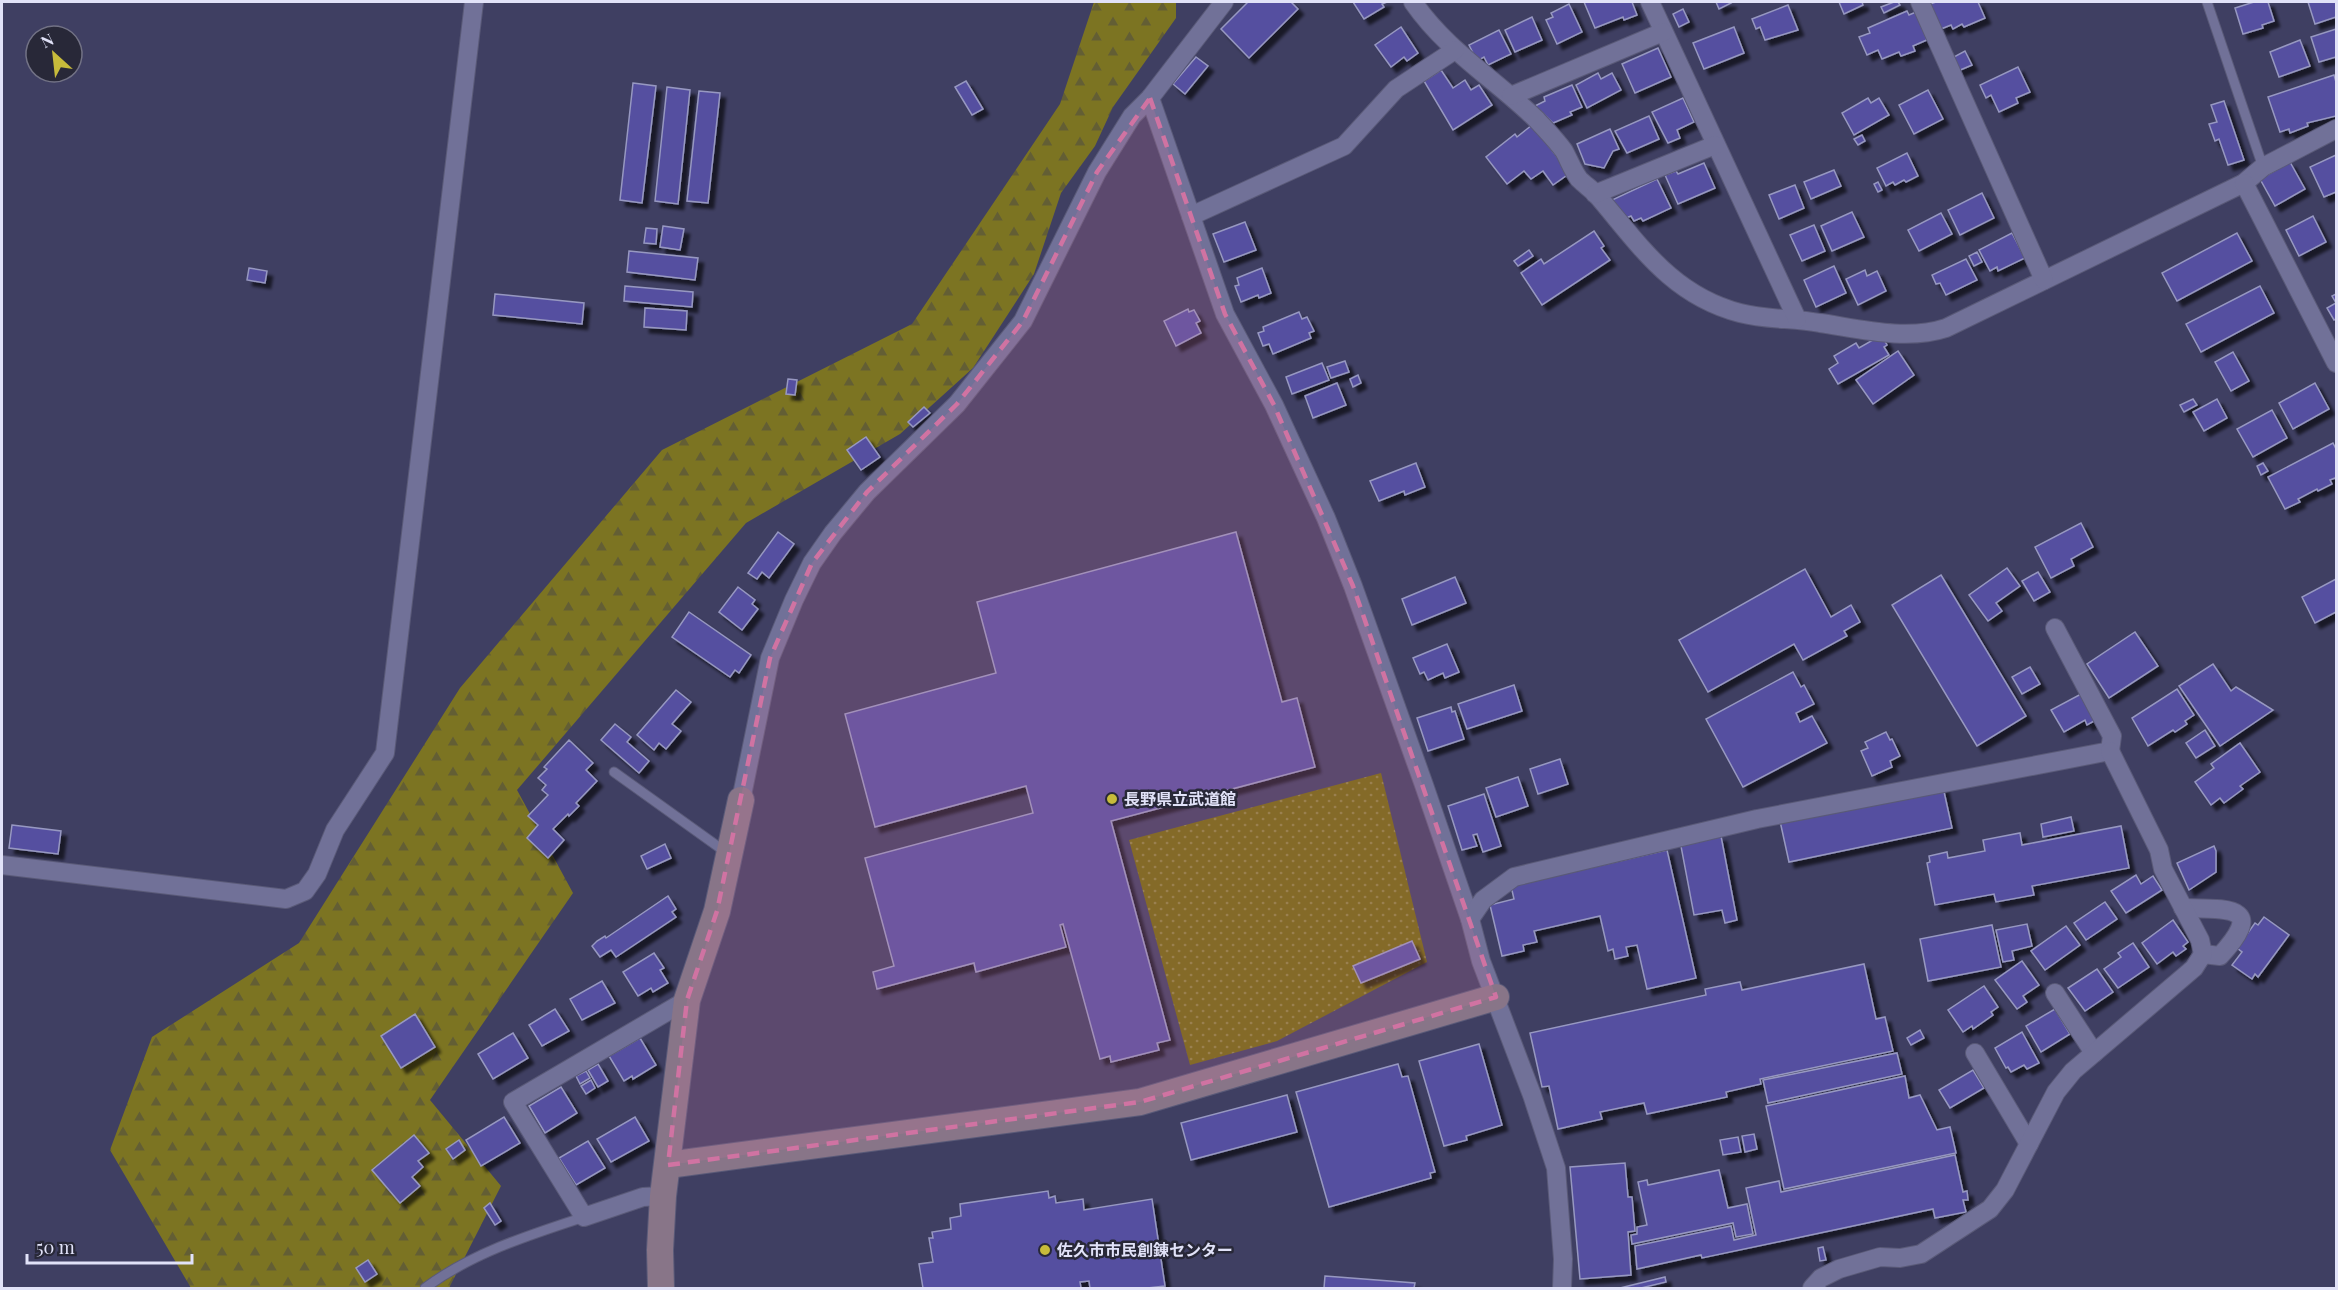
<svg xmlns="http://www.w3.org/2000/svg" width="2338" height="1290" viewBox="0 0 2338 1290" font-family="'Playfair Display','Noto Sans JP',serif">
<defs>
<pattern id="grass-dots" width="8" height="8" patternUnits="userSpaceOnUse" patternTransform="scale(1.5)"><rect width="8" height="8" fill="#71680b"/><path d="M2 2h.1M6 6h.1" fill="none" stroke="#8c843b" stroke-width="1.8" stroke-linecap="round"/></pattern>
<pattern id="forest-firs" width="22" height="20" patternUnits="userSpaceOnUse" patternTransform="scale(1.5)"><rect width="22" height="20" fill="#7c7422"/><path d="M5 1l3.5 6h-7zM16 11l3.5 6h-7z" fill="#635e34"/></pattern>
<filter id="shadow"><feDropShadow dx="5.5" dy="5.5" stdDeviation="1.5" flood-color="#0009"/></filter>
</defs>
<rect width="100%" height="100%" fill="#3f3f62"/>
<!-- grass -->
<polygon fill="url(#grass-dots)" points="1381,773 1427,962 1277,1041 1190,1065 1129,840"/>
<!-- forest -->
<polygon fill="url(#forest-firs)" points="1094,2 1176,2 1176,18 1113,107 1095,146 1061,193 1034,274 973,368 900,434 746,523 517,790 573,893 430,1100 501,1186 449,1288 191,1288 110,1150 152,1037 299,943 460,688 662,450 912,324 1060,104"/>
<!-- building -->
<g fill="#554fa0" stroke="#9798c1" stroke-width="1.5" filter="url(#shadow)">
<polygon points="1248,2 1291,2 1298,9 1249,58 1221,29"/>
<polygon points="1353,2 1387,2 1382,4 1384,7 1364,19"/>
<polygon points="1584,2 1632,2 1637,15 1624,20 1623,17 1595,28"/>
<polygon points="1716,2 1730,2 1731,3 1719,9"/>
<polygon points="1839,2 1862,2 1863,5 1844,14"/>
<polygon points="1894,2 1898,2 1900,5 1884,13 1881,7"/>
<polygon points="1936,2 1978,2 1985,18 1964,27 1962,24 1953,29 1951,25 1941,29 1930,4"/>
<polygon points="2254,2 2268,2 2274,21 2262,25 2263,28 2243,34 2235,8"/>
<polygon points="2308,2 2336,2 2336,17 2315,24"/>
<polygon points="1569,4 1582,32 1557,44 1546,20 1553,17 1551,13"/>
<polygon points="1788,5 1798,30 1765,40 1760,27 1756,29 1752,19"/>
<polygon points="1683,9 1689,22 1679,27 1673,14"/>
<polygon points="1907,11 1909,15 1916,12 1929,39 1913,46 1915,51 1901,56 1899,52 1882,59 1878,50 1867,55 1859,37 1870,33 1868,28"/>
<polygon points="1532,17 1542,40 1515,52 1505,30"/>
<polygon points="1401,27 1418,53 1407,61 1404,57 1391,67 1375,45"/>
<polygon points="1734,27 1744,53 1704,69 1693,43"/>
<polygon points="2336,29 2336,57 2319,62 2311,37"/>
<polygon points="1499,30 1511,54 1488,65 1484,57 1477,61 1469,45"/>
<polygon points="2300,40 2310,66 2279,77 2270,52"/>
<polygon points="1658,48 1671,77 1635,93 1622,64"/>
<polygon points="1965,51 1972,65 1958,71 1952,58"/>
<polygon points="1196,57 1208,66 1185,94 1173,84"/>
<polygon points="2018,67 2030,92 2016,98 2018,103 1999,112 1991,95 1986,98 1980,85"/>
<polygon points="1441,70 1453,88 1465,80 1471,90 1479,85 1492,105 1453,130 1424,81"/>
<polygon points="1598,73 1601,79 1612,73 1621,90 1587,108 1576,85"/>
<polygon points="2334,75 2336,82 2336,116 2307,123 2308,126 2290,133 2289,129 2280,132 2268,97"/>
<polygon points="966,81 983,109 972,115 955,87"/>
<polygon points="633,83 656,86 642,203 620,200"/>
<polygon points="1572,85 1582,107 1570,112 1572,115 1553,123 1535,106 1545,101 1544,97"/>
<polygon points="667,87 690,90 678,204 655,201"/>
<polygon points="1928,90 1943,119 1914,134 1899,105"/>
<polygon points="699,91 720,93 708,203 687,201"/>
<polygon points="1683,98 1694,122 1677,130 1680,138 1668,143 1652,112"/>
<polygon points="1868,98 1871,103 1879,98 1889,115 1854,135 1842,113"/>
<polygon points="2224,101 2244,160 2228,165 2219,139 2215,141 2209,124 2217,122 2211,105"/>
<polygon points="1649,116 1659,139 1627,153 1615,131"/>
<polygon points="1532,125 1570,173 1553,185 1543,171 1531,179 1524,171 1507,184 1486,157 1515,134 1517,137"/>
<polygon points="1610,129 1619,149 1613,151 1604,168 1585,164 1577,144"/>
<polygon points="1862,135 1865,141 1858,145 1854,139"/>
<polygon points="1907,153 1918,176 1906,182 1904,180 1895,185 1893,182 1886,186 1877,168"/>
<polygon points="2336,155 2336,192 2324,197 2310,167"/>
<polygon points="2290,162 2305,189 2275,206 2260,179"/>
<polygon points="1704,163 1715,188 1678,204 1665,175 1676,171 1678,174"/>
<polygon points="1834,170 1841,186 1811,199 1804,182"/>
<polygon points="1657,179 1671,208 1643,221 1641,218 1634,221 1631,216 1621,220 1612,200"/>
<polygon points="1878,182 1882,190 1878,192 1874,184"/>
<polygon points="1795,185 1804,208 1779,219 1769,195"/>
<polygon points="1982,193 1994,218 1960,235 1948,210"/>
<polygon points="1852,212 1864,237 1832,251 1821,226"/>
<polygon points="1941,213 1952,234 1919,251 1908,230"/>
<polygon points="2313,216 2326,242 2299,256 2286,230"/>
<polygon points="1245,222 1256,250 1224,262 1213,234"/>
<polygon points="1814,225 1825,251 1802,261 1790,235"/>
<polygon points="663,226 684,229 680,250 660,247"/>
<polygon points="646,228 657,229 656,244 644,243"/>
<polygon points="1594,231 1604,246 1601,248 1610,260 1542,305 1521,273 1541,259 1544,264"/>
<polygon points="2012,233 2025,258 1998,271 1997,267 1990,271 1979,250"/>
<polygon points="2237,233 2252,261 2177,301 2162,273"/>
<polygon points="1529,250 1533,256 1518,266 1514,261"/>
<polygon points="629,251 698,258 695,280 627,272"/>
<polygon points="1977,252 1982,262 1974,266 1969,256"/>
<polygon points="1966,259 1977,280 1946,295 1940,283 1936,284 1932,275"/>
<polygon points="1834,266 1846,293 1816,307 1804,280"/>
<polygon points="249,268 267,271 265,283 247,280"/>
<polygon points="1262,268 1271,293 1259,298 1258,295 1241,302 1235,286 1239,285 1237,278"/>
<polygon points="1865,270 1867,276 1877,271 1886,291 1858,305 1846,279"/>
<polygon points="625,286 693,292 692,307 624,301"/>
<polygon points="2260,286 2274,313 2201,352 2186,324"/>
<polygon points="495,294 584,303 582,324 493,315"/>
<polygon points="2336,294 2336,319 2334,320 2327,308 2336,303 2332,296"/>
<polygon points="645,308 687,311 686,330 644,327"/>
<polygon points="1188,309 1189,312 1194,310 1200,321 1196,323 1201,333 1176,346 1164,321"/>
<polygon points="1299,312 1302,319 1307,317 1314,331 1309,333 1311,338 1273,354 1269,344 1263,346 1258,333 1264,331 1263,327"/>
<polygon points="1878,337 1883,338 1887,345 1884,347 1889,355 1838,384 1829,369 1838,363 1834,356 1856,343 1859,348"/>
<polygon points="1898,351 1914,375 1873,404 1856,380"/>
<polygon points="2233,352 2249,381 2231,391 2215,362"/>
<polygon points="1345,361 1349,372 1331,378 1327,367"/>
<polygon points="1322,363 1329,380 1292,394 1286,377"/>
<polygon points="1358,375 1361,383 1353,387 1350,379"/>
<polygon points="788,379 797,380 795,395 786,394"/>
<polygon points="1337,383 1346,405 1313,418 1305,396"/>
<polygon points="2315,383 2329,409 2293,429 2279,403"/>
<polygon points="2193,399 2197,405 2184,412 2180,405"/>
<polygon points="2217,399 2227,418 2204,431 2193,412"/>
<polygon points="924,407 930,413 913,427 908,422"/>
<polygon points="2272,410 2287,438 2253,457 2237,429"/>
<polygon points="866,437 880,457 861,470 847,450"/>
<polygon points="2333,443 2336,449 2336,480 2335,478 2330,480 2332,484 2318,491 2317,489 2298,499 2300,502 2285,509 2268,477"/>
<polygon points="1416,463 1425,487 1405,495 1404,491 1379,501 1370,481"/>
<polygon points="2263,463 2268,471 2261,475 2257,466"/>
<polygon points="2081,523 2093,547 2071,559 2074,566 2051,578 2035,547"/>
<polygon points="778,532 794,544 769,578 762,572 757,579 748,573"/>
<polygon points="1236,532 1282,702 1297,698 1315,767 1111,821 1170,1040 1157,1043 1159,1050 1111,1062 1110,1056 1100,1059 1063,924 1060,925 1066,947 976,972 974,963 877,989 873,972 894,966 865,858 1033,813 1026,786 875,827 845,714 996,673 977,602"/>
<polygon points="2007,568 2020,586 1996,603 2002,611 1988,621 1969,595"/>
<polygon points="1805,569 1831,617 1851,605 1860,622 1844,631 1847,636 1803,660 1794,644 1708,692 1679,640"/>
<polygon points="2038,572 2050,592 2034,601 2022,581"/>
<polygon points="1941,575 2026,716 1977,746 1892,605"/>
<polygon points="1455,577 1466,603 1412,625 1402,599"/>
<polygon points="2336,579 2336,612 2315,623 2302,597"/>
<polygon points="738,587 755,600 752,604 758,609 742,630 719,612"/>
<polygon points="689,612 751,655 739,673 735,670 730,677 672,637"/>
<polygon points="2135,632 2158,666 2109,698 2087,664"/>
<polygon points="1447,644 1459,672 1445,678 1443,673 1428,680 1424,672 1420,674 1413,658"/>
<polygon points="2213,664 2231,691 2236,687 2273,710 2220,746 2179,686"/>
<polygon points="2030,667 2040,684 2022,694 2012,677"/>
<polygon points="1793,672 1801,687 1804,685 1814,704 1796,713 1800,722 1812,716 1827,743 1743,787 1706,719"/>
<polygon points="1514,685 1522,711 1467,729 1458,704"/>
<polygon points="2177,689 2194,715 2185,721 2187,724 2175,732 2173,730 2148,746 2132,718"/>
<polygon points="676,690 691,702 672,724 681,731 666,749 659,743 654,750 637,735"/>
<polygon points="2081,694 2096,720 2087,725 2085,720 2064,732 2051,710"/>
<polygon points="1451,707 1452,712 1455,711 1464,739 1428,751 1417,718"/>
<polygon points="615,724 631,737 627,742 649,761 639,773 601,740"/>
<polygon points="2205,730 2215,746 2196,758 2186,743"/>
<polygon points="1886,732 1890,740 1892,739 1900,756 1890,761 1892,767 1872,776 1861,751 1868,748 1865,742"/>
<polygon points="569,740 593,763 586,770 597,781 576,803 579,806 569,816 568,814 553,829 564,840 548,858 527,838 538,825 528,816 548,795 542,790 546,785 538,778 547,769 544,767"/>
<polygon points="2240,743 2260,772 2240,786 2243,789 2224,803 2220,798 2211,805 2195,782 2214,768 2211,764"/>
<polygon points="1560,759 1568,784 1538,794 1530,769"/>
<polygon points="1518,777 1528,806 1496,817 1486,788"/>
<polygon points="1943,787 1952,828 1789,862 1780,821"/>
<polygon points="1484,794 1501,846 1483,852 1477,834 1473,835 1477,846 1462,850 1448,806"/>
<polygon points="2071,817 2074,831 2043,837 2041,824"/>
<polygon points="12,825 61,831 58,854 9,848"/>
<polygon points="2121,826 2129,868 2032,886 2034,895 1996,902 1994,894 1935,905 1927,863 1930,862 1929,856 1947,852 1948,858 1985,851 1983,840 2020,833 2022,845"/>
<polygon points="1721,836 1737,920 1725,923 1722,910 1694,915 1680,841"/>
<polygon points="665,844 671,858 647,869 641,856"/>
<polygon points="2214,846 2216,851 2216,872 2189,890 2177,863"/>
<polygon points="1667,850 1696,978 1647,989 1637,945 1626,947 1628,956 1615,959 1613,949 1608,951 1600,916 1534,931 1537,942 1523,945 1524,951 1502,956 1490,905 1514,899 1511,886"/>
<polygon points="2136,875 2141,884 2153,876 2162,890 2126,913 2111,891"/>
<polygon points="668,896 676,909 672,912 676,917 616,957 611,950 600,957 592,946 597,941 605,936 606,938"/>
<polygon points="2105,902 2117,919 2086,940 2074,923"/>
<polygon points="2264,917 2289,935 2258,977 2255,974 2252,979 2232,965 2242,952 2237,948 2255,923 2258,925"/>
<polygon points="2173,920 2188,942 2183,946 2186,949 2176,956 2173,952 2157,964 2142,943"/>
<polygon points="2027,924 2032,946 2012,951 2014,960 2003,962 1996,930"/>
<polygon points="1992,925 2001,967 1928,981 1920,939"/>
<polygon points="2066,926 2080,945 2045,970 2031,951"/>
<polygon points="1412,941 1420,959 1361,983 1353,966"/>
<polygon points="2133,943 2149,967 2118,988 2104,969 2121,957 2118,953"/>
<polygon points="654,953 664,968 660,970 668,983 653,992 651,988 638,996 623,972"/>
<polygon points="2022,961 2039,985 2023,996 2027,1002 2017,1009 1995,980"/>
<polygon points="1864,964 1876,1019 1885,1017 1893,1051 1760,1079 1761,1084 1726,1092 1727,1097 1647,1114 1644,1103 1600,1112 1602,1119 1558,1129 1549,1086 1542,1087 1530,1033 1706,995 1705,989 1740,982 1742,990"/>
<polygon points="2097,969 2113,992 2085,1011 2068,988"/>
<polygon points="602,981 615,1003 582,1020 570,999"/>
<polygon points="1984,986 1998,1007 1991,1012 1993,1015 1973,1029 1972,1026 1963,1032 1948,1010"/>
<polygon points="555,1009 569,1031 542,1046 529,1025"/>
<polygon points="2055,1009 2070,1034 2041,1052 2026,1026"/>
<polygon points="415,1014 435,1047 401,1068 381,1036"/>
<polygon points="1920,1030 1924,1038 1911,1045 1907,1038"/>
<polygon points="2022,1032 2039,1063 2027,1069 2024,1065 2011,1072 2008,1067 2006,1068 1995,1048"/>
<polygon points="513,1033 528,1058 493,1079 478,1054"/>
<polygon points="640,1038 656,1065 633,1079 632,1076 624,1081 609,1056"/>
<polygon points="1479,1044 1502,1125 1466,1136 1467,1140 1444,1146 1419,1061"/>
<polygon points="1897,1053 1902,1074 1768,1103 1763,1080"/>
<polygon points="598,1064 608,1081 598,1087 588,1070"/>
<polygon points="1398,1064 1402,1077 1408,1076 1435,1172 1430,1173 1431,1178 1329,1207 1296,1092"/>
<polygon points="1973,1070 1984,1088 1950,1108 1939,1090"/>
<polygon points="586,1071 590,1078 580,1084 576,1076"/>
<polygon points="1905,1076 1909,1098 1920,1095 1937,1130 1950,1127 1956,1153 1784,1189 1766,1106"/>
<polygon points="591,1080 595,1088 586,1094 581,1086"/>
<polygon points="561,1087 577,1113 545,1133 529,1106"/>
<polygon points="1287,1095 1297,1132 1191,1160 1181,1123"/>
<polygon points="504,1117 520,1143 481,1166 466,1140"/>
<polygon points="635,1117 649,1141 611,1162 597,1139"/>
<polygon points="1754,1134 1757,1149 1745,1152 1742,1136"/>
<polygon points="414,1135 429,1153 418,1161 423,1167 412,1177 420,1186 400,1203 372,1170"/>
<polygon points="1738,1137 1741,1152 1723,1155 1720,1140"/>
<polygon points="459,1140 465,1150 453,1159 446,1149"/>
<polygon points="588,1141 605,1168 576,1185 559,1158"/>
<polygon points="1955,1155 1963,1192 1967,1191 1968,1200 1963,1200 1966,1212 1935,1218 1933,1209 1702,1258 1701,1255 1637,1269 1635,1246 1731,1226 1734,1240 1756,1235 1746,1188 1779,1181 1781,1192"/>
<polygon points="1625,1163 1628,1197 1632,1197 1635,1231 1628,1232 1631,1275 1580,1279 1570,1167"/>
<polygon points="1719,1170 1728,1208 1747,1204 1753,1234 1736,1237 1733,1223 1632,1244 1631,1235 1637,1234 1637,1227 1647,1225 1638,1182 1647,1180 1648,1185"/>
<polygon points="1048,1191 1049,1198 1055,1196 1056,1203 1083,1199 1084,1210 1152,1199 1165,1286 1147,1288 1090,1288 1089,1281 1080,1282 1081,1288 923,1288 919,1264 933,1262 929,1238 933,1238 932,1232 951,1229 950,1218 961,1216 960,1204"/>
<polygon points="490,1203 501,1221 495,1225 484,1208"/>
<polygon points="1823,1247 1826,1260 1820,1261 1818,1248"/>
<polygon points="368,1260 377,1274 365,1282 356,1268"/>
<polygon points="1325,1276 1415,1283 1414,1288 1324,1288"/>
<polygon points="1665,1277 1666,1282 1641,1288 1620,1288"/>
</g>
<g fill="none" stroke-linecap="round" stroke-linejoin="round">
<defs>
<g id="lane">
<polyline points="2207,2 2263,167"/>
<polyline points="614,772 727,853"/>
<path d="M425,1288C472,1253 529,1235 584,1217"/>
</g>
<g id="street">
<path d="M1413,2C1447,51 1495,79 1537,120C1546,130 1556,140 1564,151C1569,160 1573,171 1579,179C1584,184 1591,189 1596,194C1639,244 1671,295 1740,313C1766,320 1793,318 1820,323C1860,329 1907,341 1946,328L2244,183L2263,167L2336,129"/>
<polyline points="1650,2 1797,319"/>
<polyline points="1920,2 2044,280"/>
<polyline points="1511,96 1663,32"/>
<polyline points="1150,98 1225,314 1274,405 1326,518 1353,586 1424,785 1470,919 1481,961 1532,1095 1556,1168 1563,1259 1562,1288"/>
<polyline points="2244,183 2336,363"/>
<polyline points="1595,194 1715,145"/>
<polyline points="1191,216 1344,146 1396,89 1455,50"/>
<polyline points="741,800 770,658 794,600 812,563 833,533 867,492 957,404 1023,321 1097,172 1132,116 1150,98 1224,2"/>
<polyline points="2,865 286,899 305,891 317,874 335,830 385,753 474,2"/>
<path d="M2183,908C2228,909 2267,905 2220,956L2203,954"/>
<polyline points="1470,919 1483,900 1514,877 1757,819 2110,751 2112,736 2055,628"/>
<polyline points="2055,993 2094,1053"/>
<polyline points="1975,1053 2029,1144"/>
<polyline points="663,1196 643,1197 584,1217 513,1102 687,1000"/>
<polyline points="1812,1288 1821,1278 1839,1269 1880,1257 1900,1258 1921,1254 1990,1209 2005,1190 2056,1092 2073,1071 2194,968 2203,954 2200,940 2163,869 2159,850 2110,751"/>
</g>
<g id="secondary">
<polyline points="668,1165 1140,1102 1496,997"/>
<polyline points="661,1288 660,1250 663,1196 687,1000 717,911 741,800"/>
</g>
</defs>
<!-- lane casing -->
<use href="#lane" stroke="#5a5a78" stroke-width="11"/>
<!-- street casing -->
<use href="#street" stroke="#5a5a78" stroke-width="20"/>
<!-- secondary casing -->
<use href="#secondary" stroke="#5a5a78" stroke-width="28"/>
<!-- lane -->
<use href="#lane" stroke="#717198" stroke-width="9"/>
<!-- street -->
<use href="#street" stroke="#717198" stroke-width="18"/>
<!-- secondary -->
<use href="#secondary" stroke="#887588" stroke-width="26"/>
</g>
<!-- marked area -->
<path fill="#d073a2" fill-opacity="0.2" stroke="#d073a2" stroke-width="4.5" stroke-dasharray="12 8" stroke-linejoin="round" d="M1150,98L1225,314L1274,405L1353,586L1496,997L1140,1102L668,1165L687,1000L717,911L770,658L812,563L867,492L957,404L1023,321L1097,172Z"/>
<!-- markers -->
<g fill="#c7bb3b" stroke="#282838" stroke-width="2">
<circle cx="1112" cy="799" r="6"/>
<circle cx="1045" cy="1250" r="6"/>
</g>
<g text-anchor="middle" stroke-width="5" stroke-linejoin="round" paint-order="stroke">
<!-- poi labels -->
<g font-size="16" font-weight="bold" fill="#e1e2f8" stroke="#282838" text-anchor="start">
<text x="1124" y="805">長野県立武道館</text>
<text x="1057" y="1256">佐久市市民創錬センター</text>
</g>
</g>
<!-- border -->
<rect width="2338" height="1290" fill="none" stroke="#e1e2f8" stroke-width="6"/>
<!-- north arrow -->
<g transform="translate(54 54) rotate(333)"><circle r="28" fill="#282838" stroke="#727285" stroke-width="1.5"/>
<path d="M0-4.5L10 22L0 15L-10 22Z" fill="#c7bb3b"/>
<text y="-9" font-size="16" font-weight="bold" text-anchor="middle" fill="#e1e2f8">N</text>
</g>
<!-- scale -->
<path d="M27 1254v9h165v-9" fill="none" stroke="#e1e2f8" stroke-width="3"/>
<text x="36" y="1254" font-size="18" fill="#e1e2f8" stroke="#282838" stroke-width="4.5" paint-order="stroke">50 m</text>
</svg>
